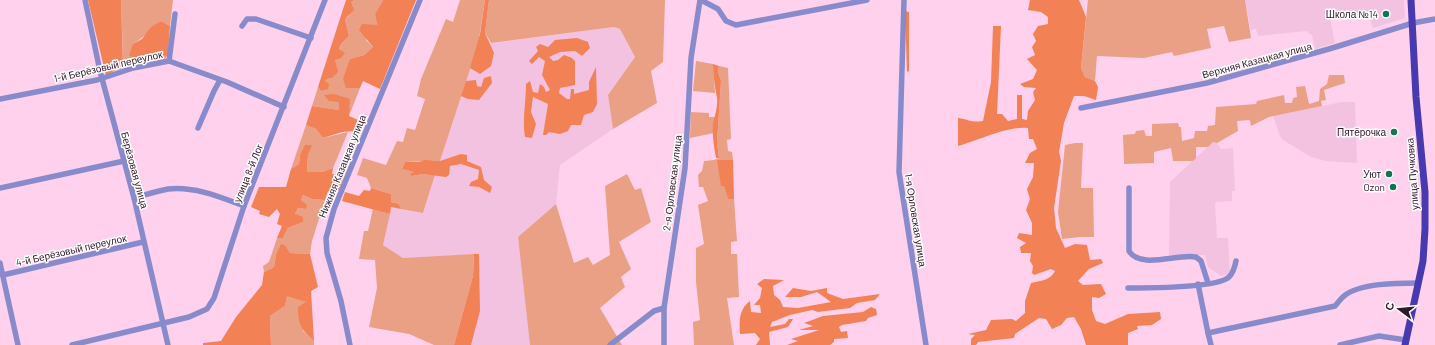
<svg xmlns="http://www.w3.org/2000/svg" width="1435" height="345" viewBox="0 0 1435 345" font-family="Barlow,sans-serif">
<rect width="100%" height="100%" fill="#ffd1ed"/>
<!-- built -->
<g fill="#f3c2e0">
<polygon points="1245,0 1404,0 1405,18 1373,28 1369,15 1348,12 1329,14 1335,43 1315,49 1312,35 1306,31 1258,36 1256,29 1251,30"/>
<polygon points="614,27 620,29 635,57 608,95 613,129 560,165 556,204 518,237 530,345 471,345 480,311 479,254 403,258 383,245 391,207 423,213 478,45"/>
<polygon points="1342,102 1355,102 1357,163 1326,161 1311,157 1283,140 1280,136 1273,116"/>
<polygon points="1213,142 1217,143 1221,149 1233,148 1235,191 1232,191 1232,201 1216,202 1215,204 1217,238 1228,238 1230,274 1221,276 1208,267 1205,255 1169,255 1170,182"/>
</g>
<!-- green -->
<g fill="#eaa085">
<path d="M121,0H173L170,26L161,21C151,28 144,38 133,44L135,61L145,63L131,64L118,70L123,65V56Z"/>
<polygon points="355,0 383,0 375,14 377,25 366,40 373,47 364,55 350,59 346,88 360,88 349,116 348,110 340,102 339,110 312,106 318,87 321,91 325,81 329,78 341,44 349,36 345,19 349,16 351,2"/>
<path d="M460,0H485L478,45L440,161C427,160 417,162 405,162L402,169L415,172L412,176L423,174L435,175L423,213L401,209L399,204L391,202V194L371,188L367,178L357,175L363,158L386,165L397,141L403,142L407,128L415,130L425,99L417,96L421,79L446,19L453,22Z"/>
<polygon points="489,0 665,0 663,62 651,71 657,103 613,129 608,95 635,57 620,29 614,27 491,43 485,33"/>
<polygon points="1088,0 1245,0 1251,38 1229,42 1224,26 1207,29 1211,48 1174,56 1172,52 1144,58 1097,56 1095,81 1085,77 1081,68"/>
<polygon points="696,61 713,64 715,93 693,91"/>
<polygon points="719,66 728,68 731,139 727,140 728,151 732,152 733,160 717,160 728,199 734,199 737,241 731,242 731,254 737,254 739,297 727,298 734,345 694,345 693,322 700,320 696,282 696,248 704,244 698,205 708,201 703,187 699,187 698,175 702,171 704,161 714,160 719,158 717,143 721,81 718,72"/>
<polygon points="1329,75 1344,75 1345,83 1324,90 1326,100 1321,101 1322,106 1269,117 1251,126 1250,120 1237,121 1238,131 1217,143 1213,142 1208,147 1196,147 1196,158 1193,161 1173,161 1171,148 1154,152 1154,163 1124,164 1123,135 1135,134 1136,131 1144,130 1146,136 1152,136 1152,124 1178,123 1179,127 1181,127 1182,141 1194,138 1195,131 1207,131 1208,126 1215,125 1216,107 1256,104 1257,101 1284,95 1285,103 1292,103 1293,98 1297,97 1296,87 1305,86 1309,104 1319,101 1320,89 1327,84"/>
<polygon points="691,112 709,113 709,117 715,117 713,125 714,133 690,138"/>
<polygon points="306,125 316,129 323,138 348,132 333,168 322,172 307,172 308,155 311,145 300,155 299,164 291,169"/>
<polygon points="1075,143 1083,143 1081,188 1093,188 1094,237 1080,237 1062,239 1058,212 1065,145"/>
<polygon points="627,174 635,190 641,188 651,222 619,242 631,269 621,277 625,287 600,308 622,345 530,345 518,237 556,204 574,263 588,257 593,265 610,255 605,186"/>
<polygon points="303,195 312,199 325,200 312,241 310,254 290,253 286,246 276,255 274,267 264,272 263,266 269,262 277,238 283,238 288,228 303,222 295,214 298,208 306,209 301,200"/>
<polygon points="373,209 390,214 383,245 403,258 474,254 473,276 454,345 434,345 409,334 369,327 377,288 375,260 359,259 364,231 368,231"/>
<polygon points="287,295 307,302 303,331 314,341 314,345 271,345 270,316 285,306"/>
</g>
<!-- forest -->
<g fill="#f28155">
<polygon points="88,0 121,0 123,65 106,76"/>
<polygon points="346,0 355,0 351,2 354,10 345,19 349,36 341,44 339,49 345,53 341,58 335,60 338,72 332,78 329,78 325,81 329,84 328,89 321,91 318,87"/>
<polygon points="383,0 416,0 380,89 363,81 360,88 346,88 343,79 350,59 364,55 373,47 359,30 362,24 377,25 375,14"/>
<polygon points="485,0 489,0 485,33 494,53 491,66 480,74 470,68 480,34"/>
<path d="M1030,0H1079L1086,17L1081,68L1085,77L1095,81L1098,87L1096,100L1084,96H1074L1064,123L1059,152L1061,161L1054,208L1056,228L1065,248L1075,244L1087,245L1090,260L1101,259L1103,263L1089,269L1078,281L1083,285L1101,284L1106,294L1099,298L1092,297V310L1096,321L1105,324L1128,314L1160,312L1161,319L1152,325L1137,326L1138,329L1128,333V345H1086L1081,329L1074,317L1067,318L1061,325L1052,329L1046,319L1039,318L1015,334L1014,338L978,342L976,345H971V339L975,335L968,334L986,330L991,320L1012,319L1016,321L1025,313V301L1031,283C1040,281 1051,280 1055,271L1051,269L1034,275L1032,273L1033,266L1030,261L1031,253H1021L1020,247L1026,243L1017,238L1019,233L1032,235V223L1026,210L1030,199L1027,189L1033,177L1034,163H1025L1030,153L1037,149L1033,139H1029L1028,128C1010,125 976,141 958,146V118C969,119 969,123 983,121L991,82L993,26H1001L997,114H1002L1008,121L1017,119V95H1022V119L1027,120L1028,111L1035,100L1033,92L1036,88L1024,87L1020,84L1033,79L1037,70L1027,59L1035,55L1032,47L1036,41L1033,34L1038,26L1048,24V17L1041,12L1028,10Z"/>
<polygon points="905,11 909,12 909,71 907,72"/>
<path d="M161,21L170,26L168,54L164,60C150,62 140,64 129,55L133,44L142,39L150,28Z"/>
<path d="M577,38L588,42L590,48L582,56L575,51L560,52L549,57L553,61L558,60L564,55L572,58L575,61V85L560,88L559,93L567,99H570L571,89H574V94L589,90V82L596,67L597,104L593,112L584,115L581,125H571L568,131L560,134L549,132L546,135H543L548,104L533,97L531,112L536,124L532,138L525,137C522,120 526,103 526,84L530,81L533,92L538,93L540,84L544,87L546,92L550,90L542,75L545,61L539,57L532,64L529,61L538,51L536,47L540,44L548,47L555,40Z"/>
<path d="M713,64L719,66L718,72L721,81L717,143L719,158H716C714,147 712,134 713,123C715,115 718,106 717,98C715,87 713,75 713,64Z"/>
<polygon points="491,76 492,83 479,100 468,99 461,96 466,81 476,80 477,86 481,87 484,78"/>
<polygon points="334,94 350,99 349,116 358,120 355,131 342,132 323,138 316,129 306,125 312,106 339,110 339,102 329,101 324,95"/>
<polygon points="305,145 312,145 308,155 307,172 322,172 333,168 332,174 344,175 339,190 328,191 325,200 312,199 303,195 301,200 307,205 306,209 298,208 295,214 303,217 303,222 288,228 283,238 277,238 282,226 277,224 280,214 277,209 269,217 259,214 260,211 251,207 259,187 286,187 291,169 299,164 300,155"/>
<polygon points="461,154 467,155 467,161 481,167 484,180 492,187 490,193 479,187 469,186 471,182 478,179 479,170 461,164 450,166 449,175 446,177 423,174 412,176 410,174 414,172 402,169 405,162 419,162 425,160 440,161"/>
<polygon points="717,160 733,160 734,199 728,199 724,186 721,186"/>
<polygon points="371,188 391,194 391,202 399,204 401,209 391,207 390,214 342,201 345,192 359,196 364,190 370,191"/>
<path d="M281,244L286,246L290,253L310,254L318,287L311,291L314,341C301,329 298,325 298,307L306,302L287,296L285,306L270,316L271,345H203V343L221,341L236,317L262,285L264,272L274,267L276,255Z"/>
<polygon points="474,254 479,254 480,311 471,345 454,345 473,276"/>
<path d="M764,279L784,280L773,286L774,295L780,300L783,307L798,308L831,302L817,292L801,297H785L793,288L811,291L827,288V293L843,299L880,294L875,300L857,303L850,308L818,312L812,310L790,315L772,322L770,327L785,324L789,319H793L788,327L769,332L770,345H756L760,339L755,333L740,334C739,322 739,309 750,301L751,312L761,313L760,305H754L760,298L762,288L757,284Z"/>
<polygon points="871,307 876,309 877,315 868,318 866,321 842,325 839,327 841,332 847,331 848,338 834,339 834,342 830,345 787,345 798,341 791,339 819,330 799,330 813,326 804,323 823,316 863,312"/>
</g>
<g fill="none" stroke-linecap="round" stroke-linejoin="round">
<!-- minor -->
<g stroke="#888bcb" stroke-width="5.5">
<polyline points="85,0 100,71 134,198 168,345"/>
<polyline points="701,0 718,9 726,21 736,25 867,0"/>
<polyline points="904,0 899,172 926,345"/>
<polyline points="242,26 247,19 256,19 311,38"/>
<polyline points="169,61 175,14"/>
<polyline points="0,99 97,80 133,68 169,61 227,82 284,107"/>
<polyline points="1081,108 1207,83 1329,49 1413,23 1435,19"/>
<polyline points="198,128 214,91 220,80"/>
<polyline points="0,188 124,161"/>
<path d="M1129,188V251C1141,270 1178,253 1196,257L1201,261L1208,283"/>
<path d="M134,198C145,195 157,191 168,189C194,186 220,197 244,206"/>
<polyline points="0,263 18,345"/>
<polyline points="3,275 143,242"/>
<polyline points="1198,284 1208,333"/>
<path d="M1128,288C1145,288 1217,288 1229,277C1233,273 1235,266 1236,261"/>
<polyline points="72,345 189,317 207,309 214,298 244,206 325,0"/>
<polyline points="350,345 341,301 327,253 326,238 334,209 420,0"/>
<polyline points="610,345 654,311 664,308"/>
<polyline points="664,345 664,308 685,168 691,58 700,0"/>
<path d="M1211,345L1208,333L1335,306C1338,303 1340,299 1344,296C1360,283 1398,283 1418,283"/>
<polyline points="1340,345 1379,336 1406,340"/>
</g>
<!-- major -->
<polyline stroke="#473ab0" stroke-width="7" points="1405,345 1423,261 1425,229 1425,192 1416,97 1411,0"/>
</g>
<!-- markers -->
<g fill="#107851" stroke="#fff" stroke-width="1.5">
<circle cx="1386" cy="14" r="4"/>
<circle cx="1394" cy="132" r="4"/>
<circle cx="1389" cy="174" r="4"/>
<circle cx="1393" cy="187" r="4"/>
</g>
<g text-anchor="middle" stroke-width="3" stroke-linejoin="round" paint-order="stroke">
<!-- poi labels -->
<g font-size="10" fill="#33172a" stroke="#fff" text-anchor="end">
<text x="1378" y="18">Школа №14</text>
<text x="1386" y="136">Пятёрочка</text>
<text x="1381" y="178">Уют</text>
<text x="1385" y="191">Ozon</text>
</g>
<!-- street labels -->
<g font-size="10" fill="#33172a" stroke="#fff">
<text transform="translate(1257 60) rotate(-15)" y="4">Верхняя Казацкая улица</text>
<text transform="translate(108 66) rotate(-13)" y="4">1-й Берёзовый переулок</text>
<text transform="translate(342 166) rotate(-68)" y="4">Нижняя Казацкая улица</text>
<text transform="translate(135 170) rotate(75)" y="4">Берёзовая улица</text>
<text transform="translate(248 173) rotate(-68)" y="4">улица 8-й Лог</text>
<text transform="translate(1412 174) rotate(-94)" y="4">улица Пучковка</text>
<text transform="translate(672 183) rotate(-83)" y="4">2-я Орловская улица</text>
<text transform="translate(916 220) rotate(81)" y="4">1-я Орловская улица</text>
<text transform="translate(71 250) rotate(-13)" y="4">4-й Берёзовый переулок</text>
</g>
</g>
<!-- north arrow -->
<g transform="translate(1399 309) rotate(286)" stroke="#ffffff" stroke-width="3" paint-order="stroke">
<path d="M0-3L7 15L0 10L-7 15Z" fill="#33172a"/>
<text y="-6" font-size="11" font-weight="bold" text-anchor="middle" fill="#33172a">С</text>
</g>
</svg>
